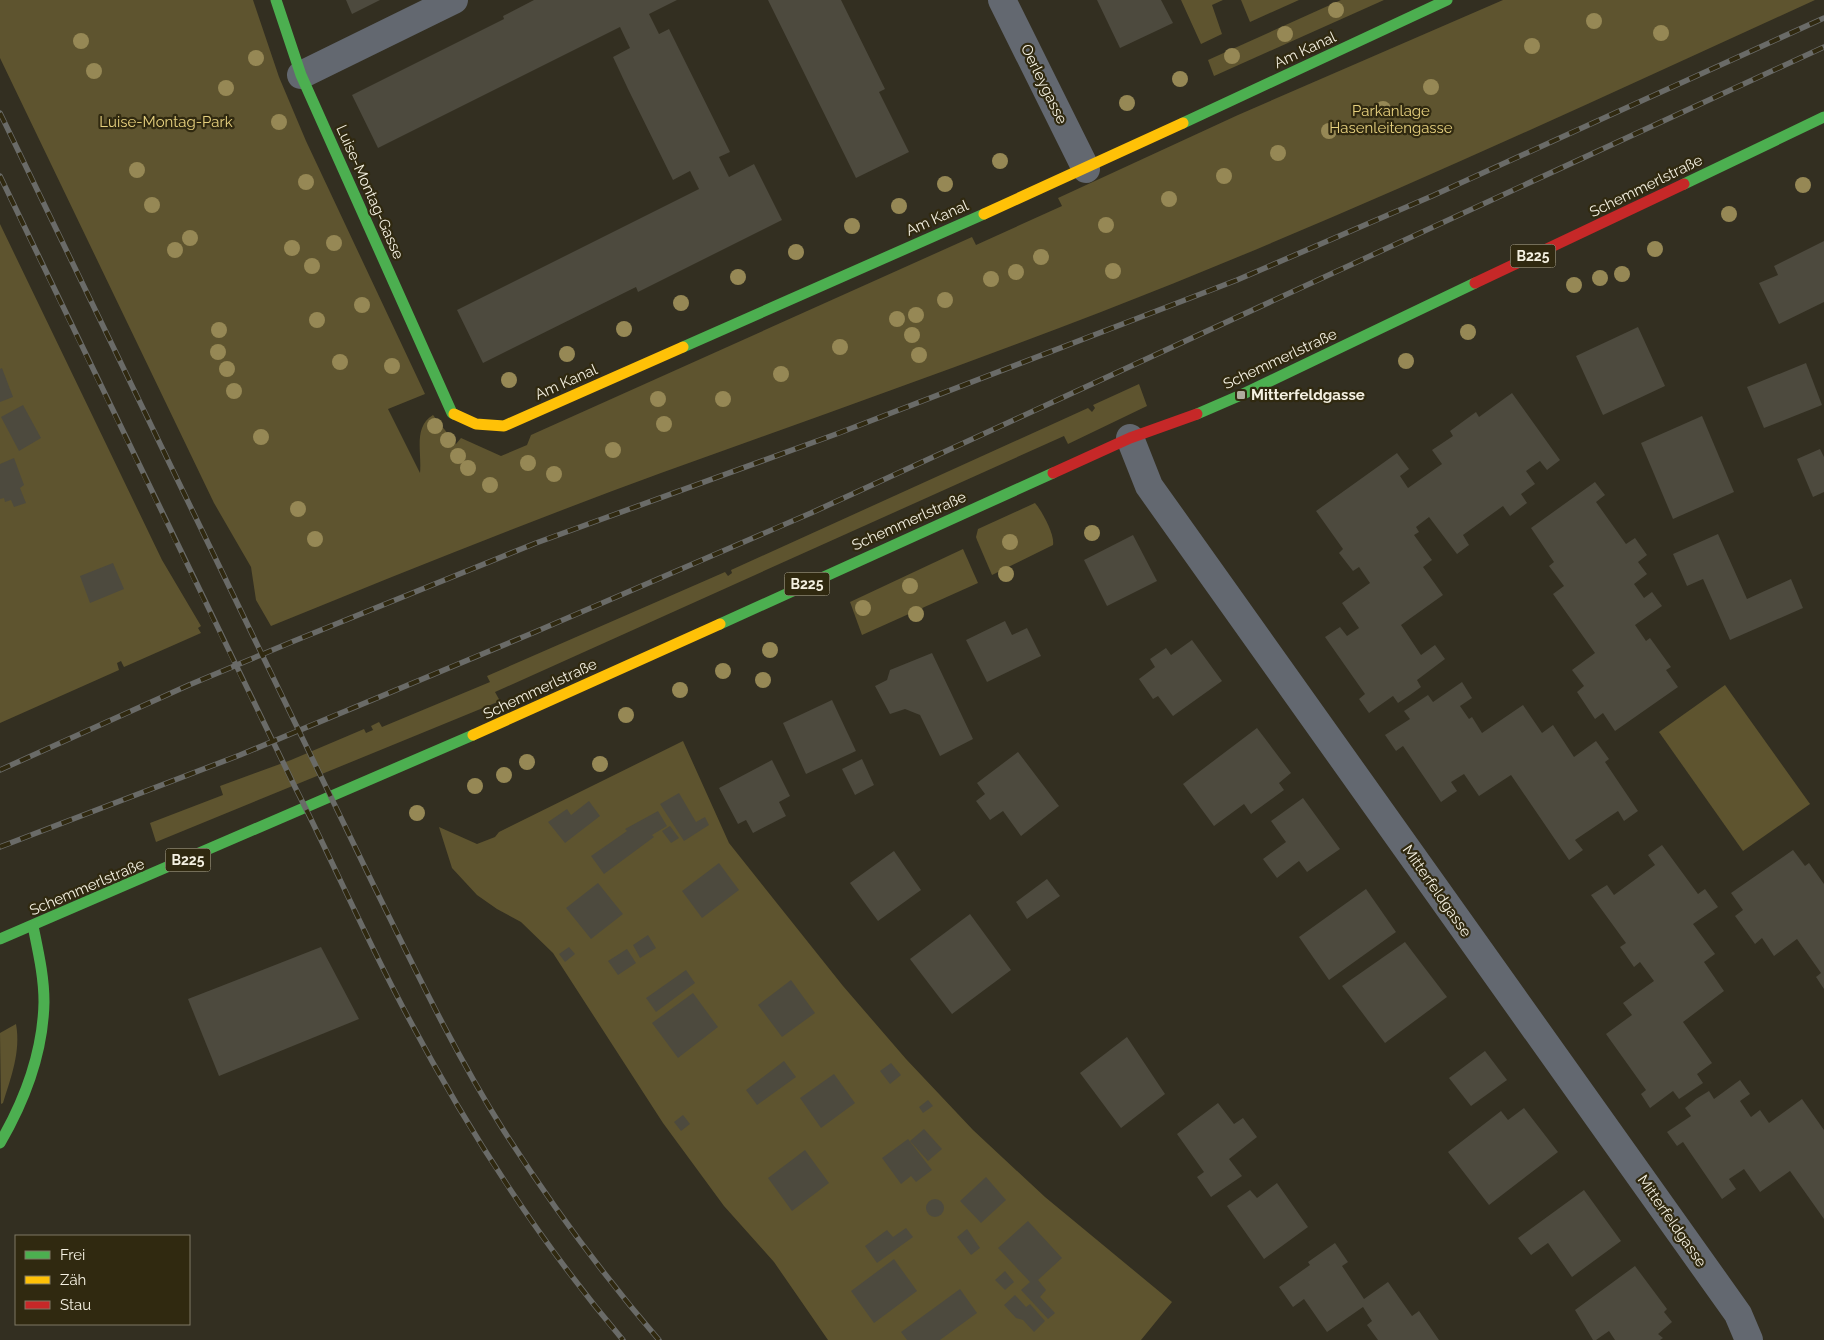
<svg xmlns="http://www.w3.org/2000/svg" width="1824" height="1340" viewBox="0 0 1824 1340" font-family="Raleway,sans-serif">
<rect width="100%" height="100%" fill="#332f21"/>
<!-- green -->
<g fill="#5e542f">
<path d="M0,0H253L279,77L306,141L425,394L388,409L420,473C422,452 413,427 433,415L456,444L461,438L501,456L527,445L531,435L972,237L976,245L1062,206L1058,198L1238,115L1503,0H1815C1579,108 1343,218 1101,312C955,368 808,420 661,473C530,521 401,573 271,626L256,600L251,567L214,503L0,58Z"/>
<polygon points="1181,0 1223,0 1212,5 1222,34 1201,44"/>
<polygon points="1241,0 1299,0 1250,22"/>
<polygon points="1341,0 1384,0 1214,76 1208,60"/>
<polygon points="0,224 162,560 201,626 198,628 201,633 124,667 121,661 117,663 119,670 0,723"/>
<polygon points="1139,384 1147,406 1068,444 1064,436 495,692 500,701 156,842 150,823 223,795 220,786 291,760 364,729 366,733 373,730 371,726 379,722 382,727 490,682 487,676 725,572 728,576 732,573 731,570 1088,408 1092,412 1095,408 1093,405"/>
<path d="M1035,503C1042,511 1055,535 1053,545L992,575L977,540L976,537L978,529Z"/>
<polygon points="963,549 978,583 862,635 850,602"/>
<polygon points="1725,685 1810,804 1743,851 1659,732"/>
<polygon points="683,741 729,843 843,986 906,1059 973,1130 1045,1197 1172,1302 1141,1340 828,1340 774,1262 724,1206 663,1123 553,953 521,922 497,909 477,895 452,868 439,827 477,844 495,837 499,832"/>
<path d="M16,1024C21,1052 11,1077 3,1103L1,1104L0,1033Z"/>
</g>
<!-- building -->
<g fill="#4d4a3e">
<polygon points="346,0 380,0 352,14"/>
<polygon points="534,0 677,0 649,14 659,34 669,29 730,152 719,157 729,177 754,164 782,220 638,292 636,287 483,363 457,310 699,189 690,171 673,180 628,89 613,57 630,48 620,27 378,148 352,95 504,19 503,16"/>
<polygon points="768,0 841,0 885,89 879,92 909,152 856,178"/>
<polygon points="1097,0 1161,0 1173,23 1120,48"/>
<polygon points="1824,241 1824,302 1779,324 1759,283 1778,275 1774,266"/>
<polygon points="1638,327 1665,386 1603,415 1576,356"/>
<polygon points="1806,363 1822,405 1764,428 1747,387"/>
<polygon points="2,368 13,397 0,402 0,369"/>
<polygon points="1512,393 1560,460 1547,470 1540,461 1526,471 1535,484 1521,494 1527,503 1510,516 1503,506 1463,535 1469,545 1457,554 1429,517 1416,527 1419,532 1414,535 1432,560 1423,567 1443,595 1401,625 1421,655 1435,645 1445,659 1417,680 1421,687 1410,695 1398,703 1393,696 1369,713 1359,699 1365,694 1325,637 1340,627 1347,636 1359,628 1342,603 1370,583 1359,567 1353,571 1339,553 1343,549 1316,511 1397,453 1409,469 1400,476 1408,488 1442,464 1432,450 1453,436 1450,431 1476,412 1479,417"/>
<polygon points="23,405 41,438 19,451 1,417"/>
<polygon points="1702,416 1734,492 1673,519 1641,443"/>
<polygon points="1820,449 1824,457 1824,492 1813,497 1797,459"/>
<polygon points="14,458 24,485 20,488 26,503 14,507 11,500 5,502 4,498 0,499 0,464"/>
<polygon points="1595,482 1605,495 1596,502 1626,544 1635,538 1647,555 1638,562 1647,574 1634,584 1644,598 1652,592 1662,606 1635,625 1646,641 1650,638 1671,667 1666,670 1678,687 1615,731 1603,713 1595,719 1577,692 1584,686 1572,670 1595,653 1553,594 1564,586 1549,566 1554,562 1531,528"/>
<polygon points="1718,534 1747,599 1791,579 1803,608 1730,640 1703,579 1687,586 1673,554"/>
<polygon points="1133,535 1157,581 1107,606 1084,560"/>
<polygon points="113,563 124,589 90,603 80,576"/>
<polygon points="1005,621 1012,635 1027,628 1041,656 987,682 966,640"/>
<polygon points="1192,640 1222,681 1173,716 1158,696 1153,699 1139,679 1155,667 1150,659 1166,648 1171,655"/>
<polygon points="932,653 973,739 940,756 920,715 905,709 890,714 875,686 887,680 890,670"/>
<polygon points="1462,682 1472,698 1460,706 1469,719 1472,717 1482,733 1523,705 1542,733 1553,725 1574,757 1596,741 1609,759 1605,762 1638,811 1624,821 1618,811 1575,840 1583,850 1569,860 1511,775 1479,796 1464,774 1451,782 1457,791 1441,802 1403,746 1396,751 1385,735 1410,719 1404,711 1428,695 1433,702"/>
<polygon points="832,700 856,751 806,774 783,723"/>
<polygon points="1257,728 1291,773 1279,783 1284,790 1251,814 1244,804 1214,826 1183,784"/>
<polygon points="1018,752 1059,806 1021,836 1003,811 990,820 976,801 985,794 977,783"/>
<polygon points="862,759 874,785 855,795 842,769"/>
<polygon points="772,760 790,796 779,802 786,816 753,833 746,820 738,824 719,788"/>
<polygon points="679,793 696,822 705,817 709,825 684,841 660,804"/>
<polygon points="1303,798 1340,849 1307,872 1299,861 1277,878 1263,859 1286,842 1271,821"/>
<polygon points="589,801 600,816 565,843 548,822 567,809 571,815"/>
<polygon points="658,811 667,826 652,835 654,837 604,874 591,856 627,831 625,829"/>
<polygon points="670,826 679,838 671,843 662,831"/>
<polygon points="1662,845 1698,894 1705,889 1718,907 1693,924 1715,954 1704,962 1724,991 1683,1022 1712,1063 1697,1074 1703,1083 1679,1099 1673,1091 1650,1108 1641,1094 1646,1090 1606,1034 1632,1015 1623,1003 1654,981 1640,962 1634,967 1620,947 1626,943 1591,895 1607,885 1614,895 1655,865 1648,855"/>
<polygon points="1793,850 1805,866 1809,863 1824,884 1824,989 1816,977 1821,973 1797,939 1774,956 1762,938 1755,944 1735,916 1743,910 1731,893"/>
<polygon points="894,851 921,890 878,921 850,883"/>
<polygon points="719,863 739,890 702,918 682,891"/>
<polygon points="1047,879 1060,896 1027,919 1016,902"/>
<polygon points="598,883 623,914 591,939 566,908"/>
<polygon points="1366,889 1396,932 1329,980 1299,937"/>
<polygon points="970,914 1011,970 952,1014 910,959"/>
<polygon points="648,935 656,948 640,958 633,945"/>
<polygon points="1405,942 1447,997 1385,1043 1342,986"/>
<polygon points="321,947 359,1019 219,1076 188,999"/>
<polygon points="569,947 575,954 565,962 559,954"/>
<polygon points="627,949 636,963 618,975 608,961"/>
<polygon points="686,970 695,983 656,1012 646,998"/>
<polygon points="791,980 815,1013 782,1037 758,1005"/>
<polygon points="693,993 718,1027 678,1058 652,1023"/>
<polygon points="1127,1037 1165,1094 1121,1128 1080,1073"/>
<polygon points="1485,1051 1507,1080 1471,1106 1449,1078"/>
<polygon points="784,1061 796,1077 757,1105 746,1090"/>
<polygon points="891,1063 901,1075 890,1084 880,1071"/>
<polygon points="834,1074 855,1103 821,1128 800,1098"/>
<polygon points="1740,1080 1750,1094 1740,1101 1751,1117 1760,1110 1769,1123 1802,1099 1824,1130 1824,1219 1790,1171 1760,1192 1744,1169 1729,1179 1736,1189 1722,1199 1683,1142 1677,1146 1667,1132 1691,1116 1685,1108 1696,1099 1709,1091 1714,1099"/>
<polygon points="928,1100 933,1106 923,1113 919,1107"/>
<polygon points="1218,1103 1234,1124 1243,1118 1257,1137 1229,1159 1242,1176 1211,1197 1197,1177 1204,1172 1177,1134"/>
<polygon points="1524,1108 1558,1152 1489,1205 1448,1152 1501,1111 1508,1120"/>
<polygon points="683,1115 690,1124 681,1131 674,1122"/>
<polygon points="924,1129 942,1149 928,1161 910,1141"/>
<polygon points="908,1139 932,1170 916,1182 911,1176 901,1184 882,1158"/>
<polygon points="805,1150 829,1183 792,1211 768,1178"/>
<polygon points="986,1177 1006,1200 981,1223 960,1201"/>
<polygon points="1277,1183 1308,1227 1264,1259 1227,1206 1250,1190 1257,1198"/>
<polygon points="1584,1190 1621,1241 1572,1277 1548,1243 1531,1255 1518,1238"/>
<circle cx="935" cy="1208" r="9"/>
<polygon points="1028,1221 1062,1258 1038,1280 1046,1290 1040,1297 1055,1313 1048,1319 1021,1290 1030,1282 998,1248"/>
<polygon points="906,1228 913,1237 877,1263 865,1246 887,1230 893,1237"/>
<polygon points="967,1229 980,1248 971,1255 957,1237"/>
<polygon points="1335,1243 1348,1262 1342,1266 1364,1299 1388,1282 1412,1316 1419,1311 1439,1340 1378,1340 1367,1325 1372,1321 1363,1307 1327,1332 1304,1299 1293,1307 1279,1287 1310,1265 1308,1262"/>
<polygon points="894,1259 917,1291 874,1323 851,1291"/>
<polygon points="1635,1266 1667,1309 1664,1312 1672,1322 1658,1334 1663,1338 1660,1340 1615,1340 1609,1331 1596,1340 1593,1340 1575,1310"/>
<polygon points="1005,1271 1014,1282 1005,1290 995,1280"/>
<polygon points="960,1289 977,1313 940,1340 907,1340 901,1332"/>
<polygon points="1015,1295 1026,1307 1030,1304 1045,1321 1034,1332 1023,1320 1016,1318 1004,1305"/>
</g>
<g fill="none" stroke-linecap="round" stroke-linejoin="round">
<!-- street -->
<g stroke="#636870" stroke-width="28">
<polyline points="1002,0 1086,169"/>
<polyline points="301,75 454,0"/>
<polyline points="1130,438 1149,486 1738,1314 1749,1340"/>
</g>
<!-- fast -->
<g stroke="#4caf50" stroke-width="11">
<polyline points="276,0 301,75 452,413 454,414"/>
<polyline points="1183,123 1447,0"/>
<polyline points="1684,184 1824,117"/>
<polyline points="683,347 984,214"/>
<polyline points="1197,414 1241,395 1475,283"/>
<polyline points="720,624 1053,473"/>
<polyline points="0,939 473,735"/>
<path d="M0,1143C25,1100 43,1052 44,1002C44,976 38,951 33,926"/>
</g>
<!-- slow -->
<g stroke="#ffc107" stroke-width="11">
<polyline points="984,214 1183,123"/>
<polyline points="454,414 476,424 504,426 683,347"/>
<polyline points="473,735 720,624"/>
</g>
<!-- jam -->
<g stroke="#c62828" stroke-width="11">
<polyline points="1475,283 1684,184"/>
<polyline points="1053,473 1130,438 1197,414"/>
</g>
<defs>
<g id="rail">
<path d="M0,113L373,884C414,967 454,1052 504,1131C551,1204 602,1274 659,1340"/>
<path d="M0,176C98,380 196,584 295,787C330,856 361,927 397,996C460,1118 534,1235 623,1340"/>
<polyline points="0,770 189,685 294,641 536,543 839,433 1237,280 1432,196 1824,18"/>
<polyline points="0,847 240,755 535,632 811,513 1016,419 1824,47"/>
</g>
</defs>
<!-- rail casing -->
<use href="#rail" stroke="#6a6b68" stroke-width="5.5"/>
<!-- rail -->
<use href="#rail" stroke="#302910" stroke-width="4" stroke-dasharray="11" stroke-linecap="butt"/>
</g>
<!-- trees -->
<g fill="#968855">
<circle cx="1336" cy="10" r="8"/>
<circle cx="1594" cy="21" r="8"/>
<circle cx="1661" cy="33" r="8"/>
<circle cx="1285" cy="34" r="8"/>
<circle cx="81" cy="41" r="8"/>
<circle cx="1532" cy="46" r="8"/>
<circle cx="1232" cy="56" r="8"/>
<circle cx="256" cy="58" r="8"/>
<circle cx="94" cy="71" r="8"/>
<circle cx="1180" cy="79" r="8"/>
<circle cx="1431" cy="87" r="8"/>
<circle cx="226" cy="88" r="8"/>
<circle cx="1127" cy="103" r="8"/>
<circle cx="1383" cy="109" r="8"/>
<circle cx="279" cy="122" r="8"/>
<circle cx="1329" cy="131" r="8"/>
<circle cx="1278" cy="153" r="8"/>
<circle cx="1000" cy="161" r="8"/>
<circle cx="137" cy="170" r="8"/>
<circle cx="1224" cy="176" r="8"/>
<circle cx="306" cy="182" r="8"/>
<circle cx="945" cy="184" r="8"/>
<circle cx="1803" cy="185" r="8"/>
<circle cx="1169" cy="199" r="8"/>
<circle cx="152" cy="205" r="8"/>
<circle cx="899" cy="206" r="8"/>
<circle cx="1729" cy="214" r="8"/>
<circle cx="1106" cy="225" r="8"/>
<circle cx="852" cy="226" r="8"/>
<circle cx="190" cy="238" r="8"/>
<circle cx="334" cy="243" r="8"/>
<circle cx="292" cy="248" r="8"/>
<circle cx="1655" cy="249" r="8"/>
<circle cx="175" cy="250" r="8"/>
<circle cx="796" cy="252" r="8"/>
<circle cx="1041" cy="257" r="8"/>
<circle cx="312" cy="266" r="8"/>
<circle cx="1113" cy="271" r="8"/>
<circle cx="1016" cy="272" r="8"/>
<circle cx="1622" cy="274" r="8"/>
<circle cx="738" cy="277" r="8"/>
<circle cx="1600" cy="278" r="8"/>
<circle cx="991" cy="279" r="8"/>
<circle cx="1574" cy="285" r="8"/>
<circle cx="945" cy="300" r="8"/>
<circle cx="681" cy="303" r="8"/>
<circle cx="362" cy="305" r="8"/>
<circle cx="916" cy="315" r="8"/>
<circle cx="897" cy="319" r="8"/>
<circle cx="317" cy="320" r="8"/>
<circle cx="624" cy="329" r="8"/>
<circle cx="219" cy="330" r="8"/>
<circle cx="1468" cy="332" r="8"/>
<circle cx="912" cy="335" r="8"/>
<circle cx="840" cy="347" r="8"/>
<circle cx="218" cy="352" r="8"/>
<circle cx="567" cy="354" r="8"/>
<circle cx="919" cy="355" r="8"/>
<circle cx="1406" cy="361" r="8"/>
<circle cx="340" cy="362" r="8"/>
<circle cx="392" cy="366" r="8"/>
<circle cx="227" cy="369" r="8"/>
<circle cx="781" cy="374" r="8"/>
<circle cx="509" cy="380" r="8"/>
<circle cx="234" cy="391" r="8"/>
<circle cx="658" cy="399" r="8"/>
<circle cx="723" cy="399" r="8"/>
<circle cx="664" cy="424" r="8"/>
<circle cx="435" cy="426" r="8"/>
<circle cx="261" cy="437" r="8"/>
<circle cx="448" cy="440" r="8"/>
<circle cx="613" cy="450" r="8"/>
<circle cx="458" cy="456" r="8"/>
<circle cx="528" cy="463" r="8"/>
<circle cx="468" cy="468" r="8"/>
<circle cx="554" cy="474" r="8"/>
<circle cx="490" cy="485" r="8"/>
<circle cx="298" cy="509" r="8"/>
<circle cx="1092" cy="533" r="8"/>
<circle cx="315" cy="539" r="8"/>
<circle cx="1010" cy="542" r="8"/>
<circle cx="1006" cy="574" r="8"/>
<circle cx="910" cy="586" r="8"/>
<circle cx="863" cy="608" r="8"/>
<circle cx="916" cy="614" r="8"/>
<circle cx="770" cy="650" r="8"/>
<circle cx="723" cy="671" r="8"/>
<circle cx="763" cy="680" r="8"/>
<circle cx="680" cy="690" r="8"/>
<circle cx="626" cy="715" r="8"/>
<circle cx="527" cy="762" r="8"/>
<circle cx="600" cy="764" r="8"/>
<circle cx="504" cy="775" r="8"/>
<circle cx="475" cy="786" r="8"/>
<circle cx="417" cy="813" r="8"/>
</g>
<!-- markers -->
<rect fill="#b0ac9e" stroke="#302910" stroke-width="2" x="1236" y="390" width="10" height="10" rx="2.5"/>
<g text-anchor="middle" stroke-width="4.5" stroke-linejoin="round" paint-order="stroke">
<!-- shield labels -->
<g fill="#302910" stroke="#b9b4a2" stroke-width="1">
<rect x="1510.5" y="244.5" width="45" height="23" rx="4"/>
<rect x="784.5" y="572.5" width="45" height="23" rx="4"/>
<rect x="165.5" y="848.5" width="45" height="23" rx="4"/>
</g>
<g font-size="14" font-weight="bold" fill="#f4f0e1">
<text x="1533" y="261">B225</text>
<text x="807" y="589">B225</text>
<text x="188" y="865">B225</text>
</g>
<!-- street labels -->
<g font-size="15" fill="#f4f0e1" stroke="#302910">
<text transform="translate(1305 50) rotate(-25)" y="5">Am Kanal</text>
<text transform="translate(1044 84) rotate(64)" y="5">Oerleygasse</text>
<text transform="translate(1646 186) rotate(-26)" y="5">Schemmerlstraße</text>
<text transform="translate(370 192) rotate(66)" y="5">Luise-Montag-Gasse</text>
<text transform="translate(937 218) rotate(-24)" y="5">Am Kanal</text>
<text transform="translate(1280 359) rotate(-25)" y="5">Schemmerlstraße</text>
<text transform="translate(566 382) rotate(-24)" y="5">Am Kanal</text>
<text transform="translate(909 521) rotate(-24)" y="5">Schemmerlstraße</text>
<text transform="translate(540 689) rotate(-25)" y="5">Schemmerlstraße</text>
<text transform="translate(87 887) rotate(-23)" y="5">Schemmerlstraße</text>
<text transform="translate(1437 891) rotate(55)" y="5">Mitterfeldgasse</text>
<text transform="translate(1672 1221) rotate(55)" y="5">Mitterfeldgasse</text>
</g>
<!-- park labels -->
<g font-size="15" fill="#e7d17f" stroke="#302910">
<text x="1391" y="116">Parkanlage<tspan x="1391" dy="17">Hasenleitengasse</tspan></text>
<text x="166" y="127">Luise-Montag-Park</text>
</g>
<!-- poi labels -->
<g font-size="15" font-weight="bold" fill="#f4f0e1" stroke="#302910" text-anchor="start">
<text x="1251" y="400">Mitterfeldgasse</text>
</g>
</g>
<!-- legend -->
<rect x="15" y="1235" width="175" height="90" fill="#302910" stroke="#7e7964"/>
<rect x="25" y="1251" width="25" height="8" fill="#4caf50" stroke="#7e7964"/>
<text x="60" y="1260" font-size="15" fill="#f4f0e1">Frei</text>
<rect x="25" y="1276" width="25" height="8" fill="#ffc107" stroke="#7e7964"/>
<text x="60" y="1285" font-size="15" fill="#f4f0e1">Zäh</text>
<rect x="25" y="1301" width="25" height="8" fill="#c62828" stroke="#7e7964"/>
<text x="60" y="1310" font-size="15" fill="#f4f0e1">Stau</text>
</svg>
